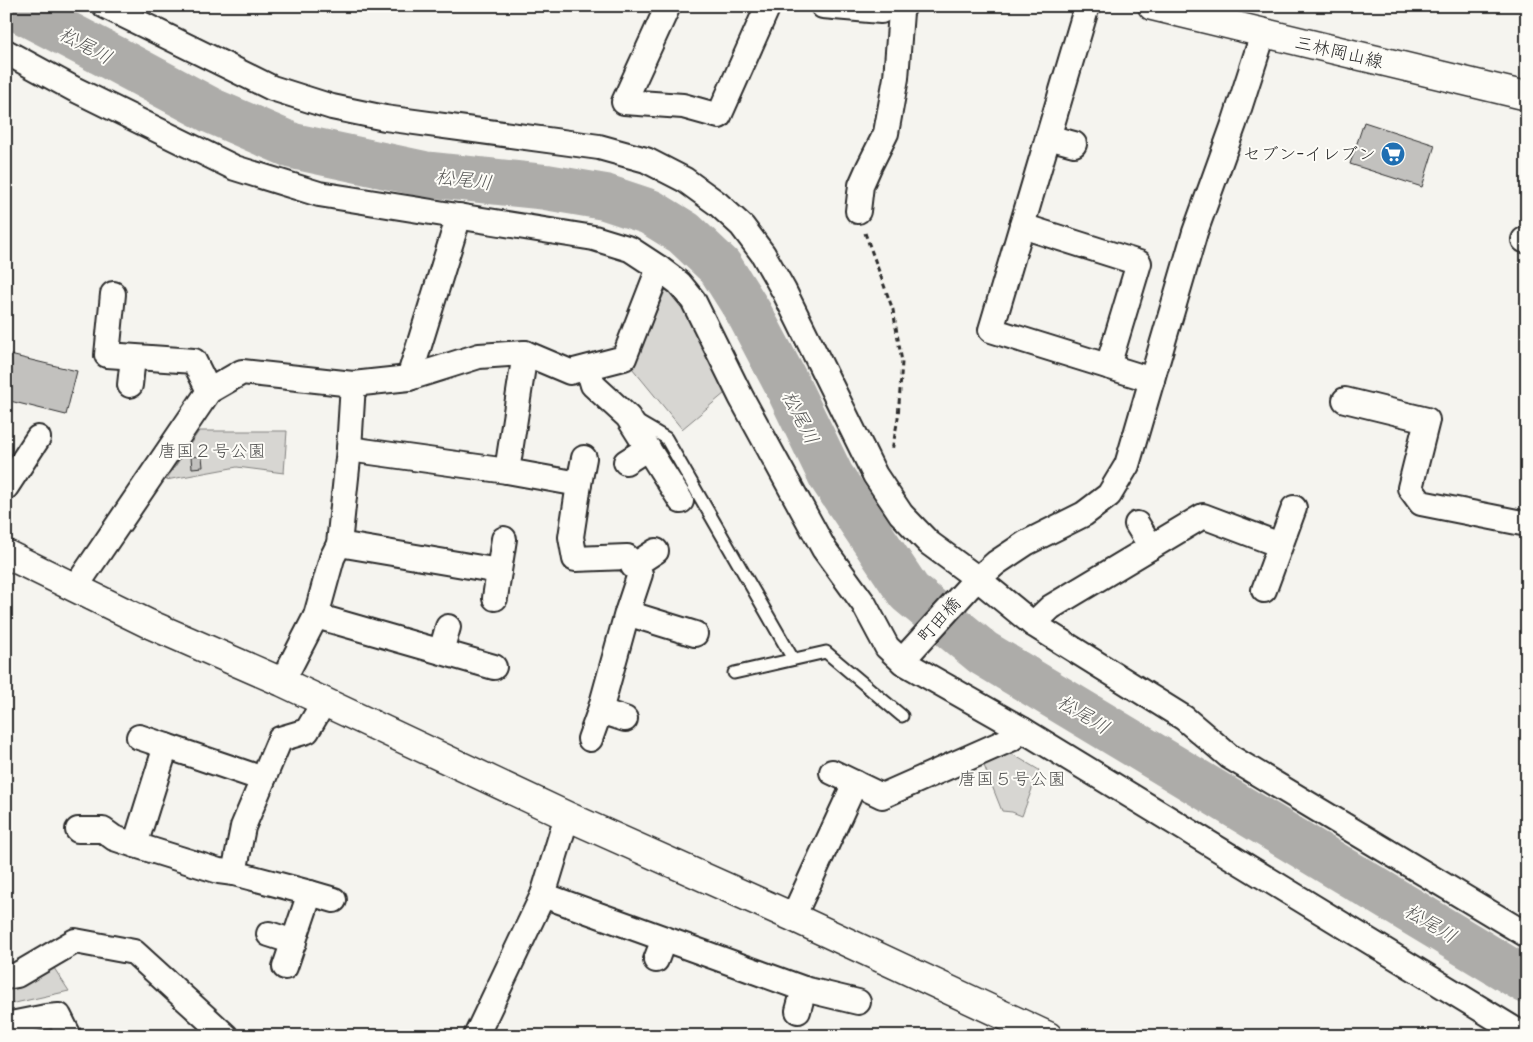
<svg xmlns="http://www.w3.org/2000/svg" width="1533" height="1042" viewBox="0 0 1533 1042" font-family="Mali,'Klee One',sans-serif">
<rect width="100%" height="100%" fill="#f5f4ef"/>
<filter id="ink" filterUnits="userSpaceOnUse"><feTurbulence type="fractalNoise" baseFrequency=".02" numOctaves="2"/><feDisplacementMap in="SourceGraphic" scale="10" xChannelSelector="R" yChannelSelector="G"/><feConvolveMatrix kernelMatrix="1 2 1 2 8 2 1 2 1" color-interpolation-filters="sRGB"/></filter>
<g filter="url(#ink)">
<!-- green -->
<g fill="#d7d6d2" stroke="#81807e">
<polygon points="666,289 679,297 725,393 682,429 632,368"/>
<polygon points="199,431 287,431 284,473 237,467 166,480"/>
<polygon points="1007,751 1039,770 1022,816 1012,812 1002,811 983,763"/>
<polygon points="54,968 69,991 6,1005 6,988 20,987"/>
</g>
<g fill="none" stroke-linecap="round" stroke-linejoin="round">
<!-- river -->
<polyline stroke="#adaca9" stroke-width="46" points="13,6 113,58 212,111 293,146 424,174 546,187 605,197 650,212 684,233 720,267 749,313 786,383 831,476 909,592 983,653 1527,981"/>
</g>
<!-- building -->
<g fill="#c2c1be" stroke="#2b2b2b">
<polygon points="1364,122 1435,145 1422,187 1350,164"/>
<polygon points="6,354 77,371 66,415 6,400"/>
<polygon points="202,456 203,467 192,468 191,457"/>
</g>
<g fill="none" stroke-linecap="round" stroke-linejoin="round">
<defs>
<g id="lane">
<polyline points="637,421 666,438 793,659"/>
<polyline points="734,673 826,652 902,716"/>
</g>
<g id="street">
<polyline points="105,6 272,88 332,107 385,118 599,147 646,160 685,180 718,204 742,226 763,254 784,291 875,475 901,514 929,543 978,579 1033,624 1184,718 1230,757 1527,935"/>
<polyline points="668,6 624,102 683,106 719,116 768,6"/>
<polyline points="823,6 881,11 890,6"/>
<polyline points="1087,6 991,330 1152,380"/>
<polyline points="6,52 74,89 235,168 319,194 594,238 630,249 659,268"/>
<polyline points="1048,137 1074,144"/>
<polyline points="858,211 861,185 869,167 886,133 896,78 901,12 904,6"/>
<polyline points="1022,226 1139,263 1108,366"/>
<polyline points="1524,240 1527,241"/>
<polyline points="113,294 107,355 194,361 209,391"/>
<polyline points="588,368 593,385 628,417 681,501"/>
<polyline points="409,378 459,216"/>
<polyline points="130,385 133,357"/>
<polyline points="1345,400 1427,420 1410,488 1421,503 1527,524"/>
<polyline points="349,449 507,471 525,353"/>
<polyline points="584,458 579,484 571,537 575,559 627,557 640,574 627,613 600,711 590,739"/>
<polyline points="626,462 648,448"/>
<polyline points="507,471 579,484"/>
<polyline points="6,487 38,438"/>
<polyline points="1137,524 1151,547"/>
<polyline points="339,544 499,571 504,539"/>
<polyline points="633,566 656,551"/>
<polyline points="75,588 209,391 242,372 353,384 409,378 479,356 525,353 570,372 624,358 659,268 679,283 693,300 741,397 824,549 864,604 887,647 903,662 1023,730 1525,1036"/>
<polyline points="1264,590 1294,508"/>
<polyline points="495,598 499,571"/>
<polyline points="627,613 695,634"/>
<polyline points="316,616 494,667"/>
<polyline points="1033,624 1051,607 1203,516 1280,545"/>
<polyline points="441,651 448,627"/>
<polyline points="903,662 909,653 969,587 996,563 1026,543 1084,514 1109,495 1127,465 1195,232 1234,124 1263,34"/>
<polyline points="282,682 316,616 332,558 339,544 349,449 353,384"/>
<polyline points="600,711 625,719"/>
<polyline points="139,737 166,746"/>
<polyline points="832,772 882,796 1011,739 1023,730"/>
<polyline points="78,830 103,830 114,838 135,845 219,871 234,873 310,893 285,967"/>
<polyline points="135,845 166,746 263,779"/>
<polyline points="234,873 243,827 280,739 307,731 324,702"/>
<polyline points="310,893 334,900"/>
<polyline points="543,895 804,989 858,1002"/>
<polyline points="793,917 855,783"/>
<polyline points="269,934 294,942"/>
<polyline points="656,960 664,939"/>
<polyline points="6,977 17,975 75,941 134,952 226,1036"/>
<polyline points="798,1011 804,989"/>
<polyline points="6,1025 46,1017 59,1016 69,1036"/>
<polyline points="476,1036 543,895 567,816"/>
</g>
<g id="secondary">
<polyline points="1152,6 1527,96"/>
<polyline points="6,554 147,623 282,682 567,816 793,917 1048,1036"/>
</g>
</defs>
<!-- lane casing -->
<use href="#lane" stroke="#2b2b2b" stroke-width="15"/>
<!-- street casing -->
<use href="#street" stroke="#2b2b2b" stroke-width="28"/>
<!-- secondary casing -->
<use href="#secondary" stroke="#2b2b2b" stroke-width="31"/>
<!-- path -->
<polyline stroke="#2b2b2b" stroke-width="3" stroke-dasharray="5 4" stroke-linecap="butt" points="865,233 893,310 902,362 898,418 892,451"/>
<!-- lane -->
<use href="#lane" stroke="#fdfcf7" stroke-width="11"/>
<!-- street -->
<use href="#street" stroke="#fdfcf7" stroke-width="24"/>
<!-- secondary -->
<use href="#secondary" stroke="#fdfcf7" stroke-width="28"/>
</g>
</g>
<!-- icons -->
<defs>
<symbol id="supermarket-disc" viewBox="-11 -11 22 22"><circle r="9.5" fill="#1f6fb2" stroke="#fdfcf7"/><path d="M-6-5.5h2.5l.6 2H6L4.5 2H-2.5L-4.4-4H-6ZM-1.5 3.2a1.3 1.3 0 1 0 .1 0ZM3 3.2a1.3 1.3 0 1 0 .1 0Z" fill="#fff"/></symbol>
</defs>
<g fill-rule="evenodd">
<use href="#supermarket-disc" x="1379" y="140" width="28" height="28"/>
</g>
<g text-anchor="middle" stroke-width="4" stroke-linejoin="round" paint-order="stroke">
<!-- street labels -->
<g font-size="18" fill="#2b2b2b" stroke="#fdfcf7">
<text transform="translate(1339 52) rotate(13)" y="6">三林岡山線</text>
<text transform="translate(939 620) rotate(-48)" y="6">町田橋</text>
</g>
<!-- poi labels -->
<g font-size="18" fill="#2b2b2b" stroke="#fdfcf7" text-anchor="end">
<text x="1376" y="160">セブン-イレブン</text>
</g>
<!-- park labels -->
<g font-size="18" fill="#565655" stroke="#fdfcf7">
<text x="212" y="457">唐国２号公園</text>
<text x="1012" y="785">唐国５号公園</text>
</g>
<!-- water labels -->
<g font-size="19" font-style="italic" fill="#585857" stroke="#fdfcf7">
<text transform="translate(86 45) rotate(28)" y="7">松尾川</text>
<text transform="translate(464 179) rotate(7)" y="7">松尾川</text>
<text transform="translate(801 417) rotate(63)" y="7">松尾川</text>
<text transform="translate(1084 714) rotate(31)" y="7">松尾川</text>
<text transform="translate(1431 923) rotate(31)" y="7">松尾川</text>
</g>
</g>
<!-- margin -->
<rect width="1533" height="1042" fill="none" stroke="#fdfcf7" stroke-width="25"/>
<rect x="12" y="12" width="1508" height="1017" fill="none" stroke="#2b2b2b" stroke-width="2" filter="url(#ink)"/>
</svg>
